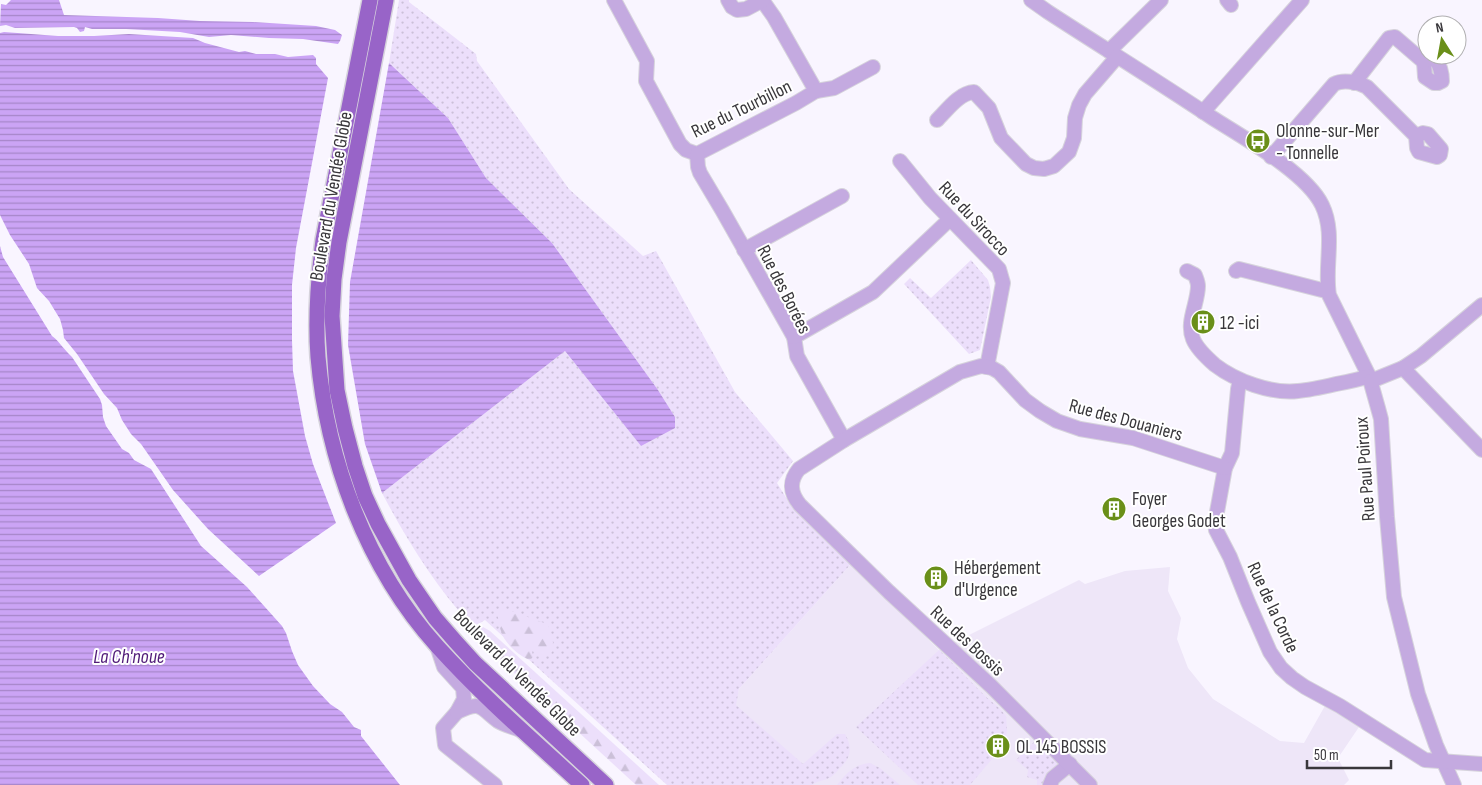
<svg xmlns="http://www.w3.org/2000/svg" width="1482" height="785" viewBox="0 0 1482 785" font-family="'Sofia Sans Condensed',sans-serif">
<defs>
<pattern id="grass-dots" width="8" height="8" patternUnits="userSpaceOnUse" patternTransform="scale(1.25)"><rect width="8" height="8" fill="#ecdffb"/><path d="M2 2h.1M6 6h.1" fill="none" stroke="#cbc0d8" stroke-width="1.8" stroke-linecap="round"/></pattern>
<pattern id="forest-firs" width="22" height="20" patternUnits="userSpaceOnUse" patternTransform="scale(1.25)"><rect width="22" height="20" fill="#ecdffb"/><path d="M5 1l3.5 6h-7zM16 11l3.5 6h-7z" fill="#cbc0d8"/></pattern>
<pattern id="water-rules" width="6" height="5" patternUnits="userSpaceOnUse" patternTransform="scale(1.25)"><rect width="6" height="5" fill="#cba4f5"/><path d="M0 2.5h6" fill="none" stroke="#a686c8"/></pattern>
</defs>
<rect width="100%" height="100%" fill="#f9f5ff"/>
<!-- built -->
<polygon fill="#eee6f8" points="851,564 939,650 1079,580 1085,584 1125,571 1170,567 1168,591 1181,618 1177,639 1188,668 1213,699 1280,741 1304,743 1326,704 1359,727 1338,758 1349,780 1344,785 781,785 735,705 739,689"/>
<!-- grass -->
<g fill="url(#grass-dots)">
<path d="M399,0H409V2L476,54L477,61L569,189L643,256L656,251L735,392L793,461L777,483L792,507L851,564L739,689L736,705L803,764L837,734H845C853,748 851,758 839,769C836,773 832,777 827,779C822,781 817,781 812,785H667L485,620L473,627C435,586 408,542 382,493L565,351L641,446L675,417L658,390L552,243L486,178L448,118L389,63Z"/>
<polygon points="971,260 988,280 990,287 991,297 980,350 969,354 904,284 910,278 931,298"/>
<polygon points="939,650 985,696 999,708 1006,716 1007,730 1004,745 970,785 918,785 856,727"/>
<polygon points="1036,740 1057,760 1057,767 1044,780 1044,785 1037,785 1037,780 1027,777 1028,770 1016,760"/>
<path d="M870,763L880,768L900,785H837C846,773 855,764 870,763Z"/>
</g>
<!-- forest -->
<g fill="url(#forest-firs)">
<path d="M506,609L547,624L550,629L548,633L553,642L552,652L548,655H541L537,649H533L532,651L533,657L530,660C519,656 504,643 501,631C499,626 500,621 497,615L501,610Z"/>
<polygon points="483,627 490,631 659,785 636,785 476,638 477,630"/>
</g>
<!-- water -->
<g fill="url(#water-rules)">
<polygon points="11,0 59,0 64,15 158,18 200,21 253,22 316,26 335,30 342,35 340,41 338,44 303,39 269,38 231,35 209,37 180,32 126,29 92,29 85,27 84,31 80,32 77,28 74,27 15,28 6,25 0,26 1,4 6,5"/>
<polygon points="4,32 58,36 94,36 129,34 193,38 205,43 239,52 245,51 256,54 275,54 288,57 313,55 316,58 316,64 328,78 296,248 292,285 292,340 293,371 305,436 313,464 336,523 259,576 208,529 173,490 141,444 131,434 122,420 117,408 104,394 77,354 64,338 63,330 60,319 49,301 37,288 29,264 10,235 0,215 0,33"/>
<polygon points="389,63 448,118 486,178 552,243 658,390 675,417 675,428 641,446 565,351 382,493 365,444 348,345 350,282"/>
<path d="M0,246L3,257L52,336C60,342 64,350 72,357L100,399L102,405L103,417L106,426L122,449L129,453L134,460L151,469L201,546L247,587L282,626L286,633L292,651L298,665L313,686L330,704L342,712L354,727L361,730V736L400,785H0Z"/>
</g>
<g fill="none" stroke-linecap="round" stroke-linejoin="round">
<defs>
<g id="minor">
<polyline points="614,0 647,61 646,81 680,144 686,150 697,154 796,103 816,91 774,17 762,0"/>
<polyline points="728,0 732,7 737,10 746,9 763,0"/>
<path d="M1031,0L1048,12C1102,47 1157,81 1211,117C1242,137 1306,172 1322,205C1336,234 1324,265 1329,295L1369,376L1378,408L1381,419L1387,517L1394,597L1418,694L1436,745L1454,785"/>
<polyline points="1227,0 1231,5"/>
<polyline points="1109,51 1161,0"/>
<path d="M1431,59H1434C1440,63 1442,74 1442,81L1438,83H1434L1425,77L1424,62Z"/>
<polyline points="1354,83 1389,38 1395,37 1424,62"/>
<polyline points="816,91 834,88 873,67"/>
<polyline points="1203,112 1302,0"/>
<path d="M937,120C947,110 959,93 974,92L989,108L1001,138L1026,164L1034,168L1044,169L1054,166L1069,152L1074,138L1075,118L1079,105L1085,94L1117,57"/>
<polyline points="697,154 698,167 700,173 722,210 789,328 794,337 797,356 844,440"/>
<path d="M1271,157L1334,84C1343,79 1358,82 1367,87L1416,136L1417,148L1419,152L1437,157L1440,155L1441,149L1428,134L1423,133L1416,136"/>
<polyline points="900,161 930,198 999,269 1003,283 987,367"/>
<polyline points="744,250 842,196"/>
<path d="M1187,271L1195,275C1196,278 1198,282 1198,286C1198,303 1186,322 1193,339C1197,349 1207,358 1215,365C1236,381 1271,394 1298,391C1310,390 1323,387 1336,384C1347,382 1358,380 1369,376"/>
<polyline points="1236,271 1239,269 1322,290 1328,290"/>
<polyline points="794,337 873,292 950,219"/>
<polyline points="1403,368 1482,450"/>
<polyline points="1240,380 1238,389 1232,453 1225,468 1215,523 1216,530 1230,557 1248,602 1270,652 1281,668 1292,678 1305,687 1340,706 1425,760 1482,764"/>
<polyline points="1371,381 1403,368 1421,356 1482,305"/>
<polyline points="437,646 444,667 463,688 464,699 457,712 443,728 445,745 495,785"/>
<path d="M457,712C481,701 479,706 498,721C504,725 513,727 520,730"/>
<polyline points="1050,785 1053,778 1070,764"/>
<path d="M1090,785L991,686L889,592L800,505C790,493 789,481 799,469L844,440L960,372L981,366L992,368L999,372L1025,400L1040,411L1057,421L1080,429L1133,438L1225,468"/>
</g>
<g id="major">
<path d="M370,0L323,240C318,279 315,318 318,357C327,461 367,568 437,646C482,696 533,740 582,785"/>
<polyline points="386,0 339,242 334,279 332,316 337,390 345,428 355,466 365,496 378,524 409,580 435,618 455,641 475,663 606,785"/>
</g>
</defs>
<!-- minor casing -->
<use href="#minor" stroke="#d6d3dc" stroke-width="16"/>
<!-- major casing -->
<use href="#major" stroke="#d6d3dc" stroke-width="18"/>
<!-- minor -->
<use href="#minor" stroke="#c4aae0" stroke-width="14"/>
<!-- major -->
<use href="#major" stroke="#9864c8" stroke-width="15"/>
</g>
<!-- icons -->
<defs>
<symbol id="bus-disc" viewBox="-11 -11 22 22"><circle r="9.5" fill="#6a8f19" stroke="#fff"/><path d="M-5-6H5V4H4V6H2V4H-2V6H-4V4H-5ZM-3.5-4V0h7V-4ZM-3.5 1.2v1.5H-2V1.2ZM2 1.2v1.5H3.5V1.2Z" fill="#fff"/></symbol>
<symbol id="building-disc" viewBox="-11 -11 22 22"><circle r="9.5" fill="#6a8f19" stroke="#fff"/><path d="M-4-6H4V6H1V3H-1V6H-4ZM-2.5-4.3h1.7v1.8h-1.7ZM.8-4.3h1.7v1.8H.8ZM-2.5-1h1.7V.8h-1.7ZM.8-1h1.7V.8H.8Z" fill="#fff"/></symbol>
</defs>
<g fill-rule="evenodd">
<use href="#bus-disc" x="1244" y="127" width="28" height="28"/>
<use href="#building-disc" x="1189" y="308" width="28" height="28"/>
<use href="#building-disc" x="1100" y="495" width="28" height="28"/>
<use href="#building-disc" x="922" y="564" width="28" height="28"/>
<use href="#building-disc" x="984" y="732" width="28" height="28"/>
</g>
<g text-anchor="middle" stroke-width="4" stroke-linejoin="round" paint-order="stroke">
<!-- street labels -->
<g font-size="19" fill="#39373b" stroke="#fff">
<text transform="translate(741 108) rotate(-26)" y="7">Rue du Tourbillon</text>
<text transform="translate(330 196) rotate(-80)" y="7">Boulevard du Vendée Globe</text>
<text transform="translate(975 218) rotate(47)" y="7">Rue du Sirocco</text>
<text transform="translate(785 289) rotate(63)" y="7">Rue des Borées</text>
<text transform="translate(1126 419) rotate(15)" y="7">Rue des Douaniers</text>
<text transform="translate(1364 469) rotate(-94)" y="7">Rue Paul Poiroux</text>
<text transform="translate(1274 607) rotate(65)" y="7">Rue de la Corde</text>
<text transform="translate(968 640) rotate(43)" y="7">Rue des Bossis</text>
<text transform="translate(518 672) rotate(45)" y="7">Boulevard du Vendée Globe</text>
</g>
<!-- poi labels -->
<g font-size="19" fill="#39373b" stroke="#fff" text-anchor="start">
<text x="1276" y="137">Olonne-sur-Mer<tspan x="1276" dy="22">- Tonnelle</tspan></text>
<text x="1220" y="329">12 -ici</text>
<text x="1132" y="505">Foyer<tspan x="1132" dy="22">Georges Godet</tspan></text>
<text x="954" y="574">Hébergement<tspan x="954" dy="22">d'Urgence</tspan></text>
<text x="1016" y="753">OL 145 BOSSIS</text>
</g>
<!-- water labels -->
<g font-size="20" font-style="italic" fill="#511b78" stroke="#fff">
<text x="129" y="663">La Ch'noue</text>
</g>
</g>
<!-- north arrow -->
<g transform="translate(1442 40) rotate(349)"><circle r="24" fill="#ffffff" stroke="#b0afb1"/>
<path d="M0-4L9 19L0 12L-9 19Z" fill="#6a8f19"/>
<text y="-8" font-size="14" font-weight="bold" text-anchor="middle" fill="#39373b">N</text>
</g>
<!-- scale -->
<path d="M1307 760v8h84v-8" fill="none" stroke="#39373b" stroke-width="2.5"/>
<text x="1314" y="760" font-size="15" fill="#39373b" stroke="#ffffff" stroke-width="4" paint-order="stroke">50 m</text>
</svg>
